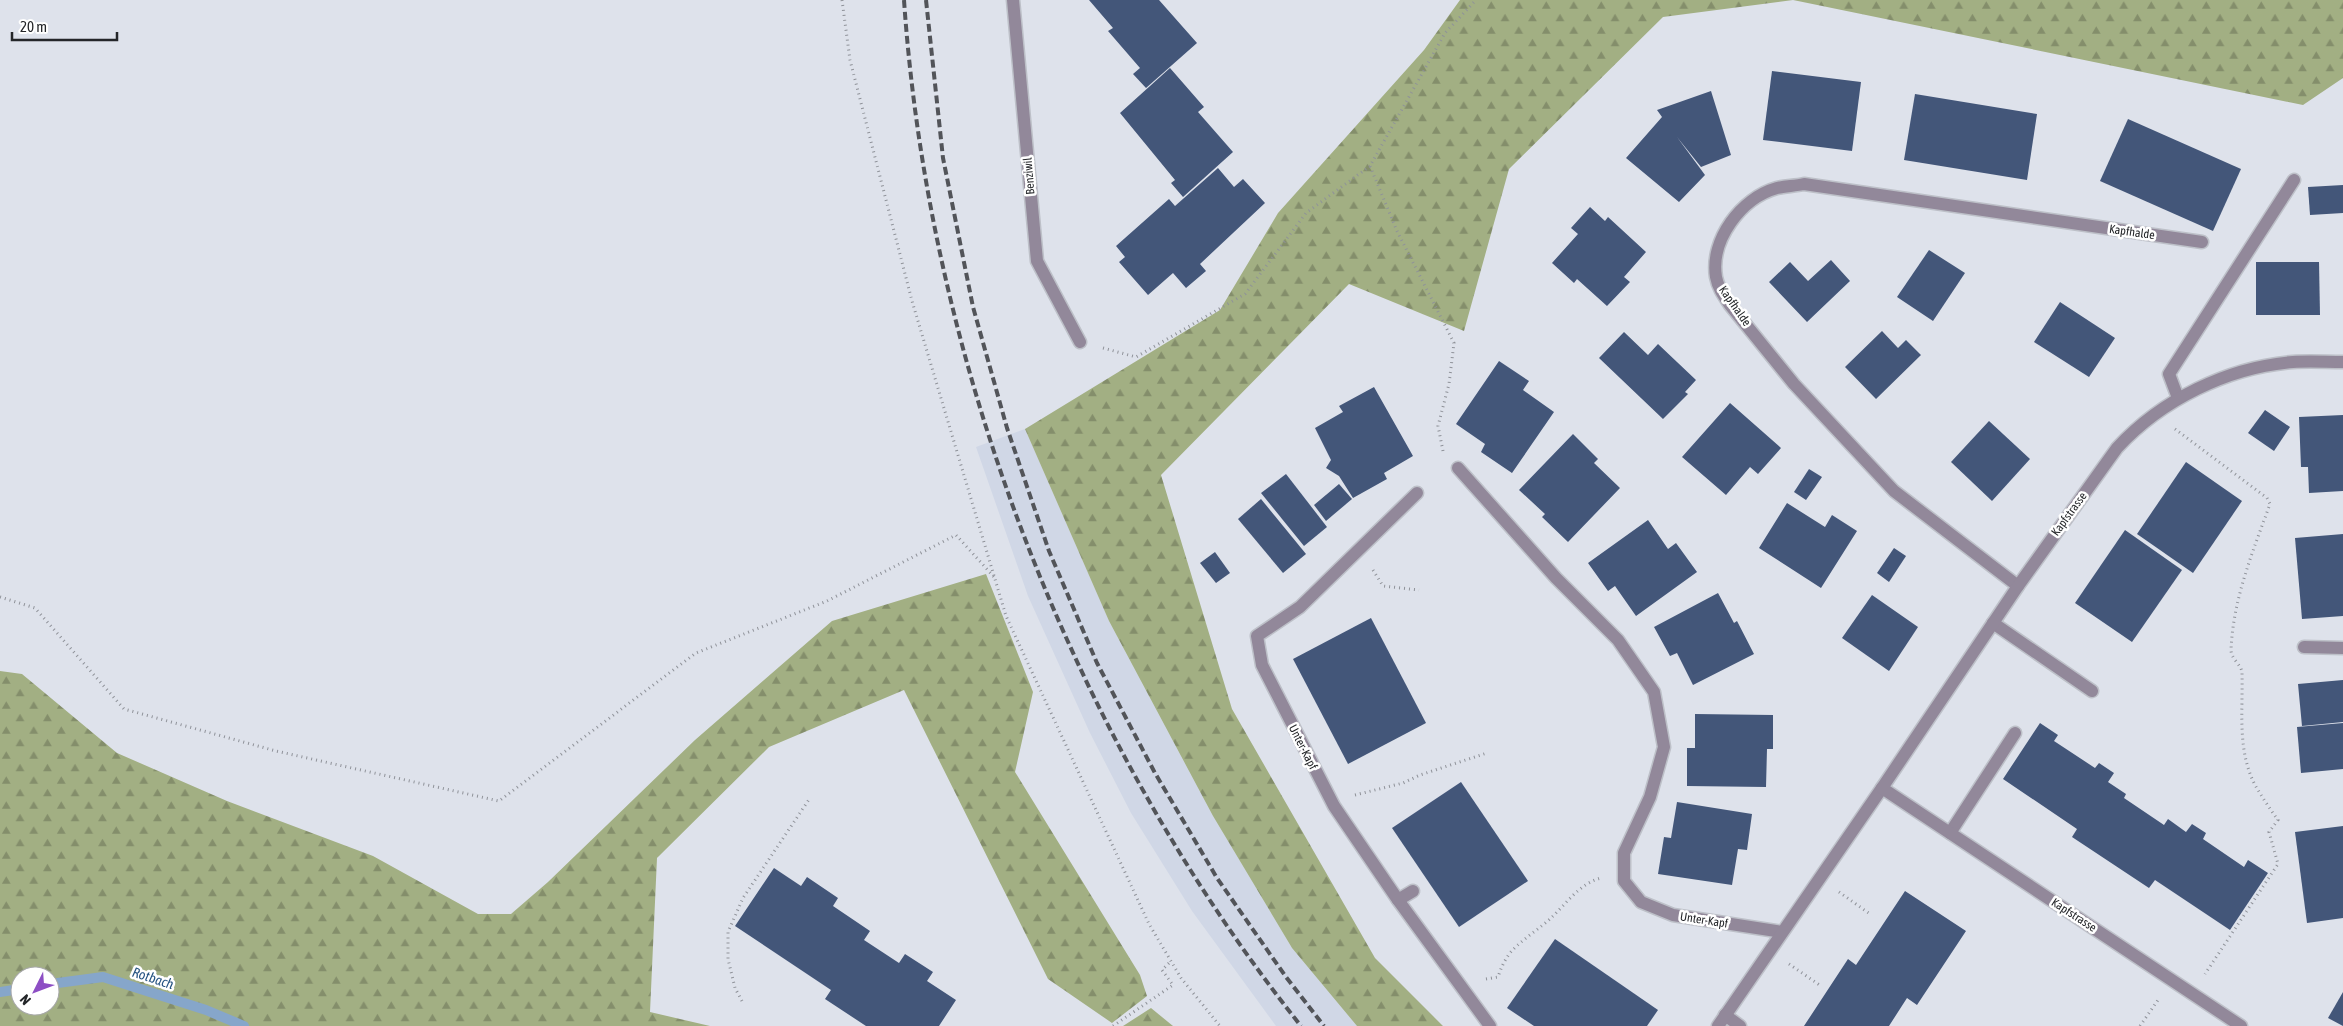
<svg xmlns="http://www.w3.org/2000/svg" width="2343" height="1026" viewBox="0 0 2343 1026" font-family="'Asap Condensed',sans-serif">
<defs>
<pattern id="forest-firs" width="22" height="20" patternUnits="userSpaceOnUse" patternTransform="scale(1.25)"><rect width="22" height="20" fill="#a2af83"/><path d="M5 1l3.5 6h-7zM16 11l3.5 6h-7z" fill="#848e6b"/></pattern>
</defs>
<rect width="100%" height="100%" fill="#dee2eb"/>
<!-- built -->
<polygon fill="#d0d7e6" points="1025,429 1109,621 1213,816 1292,948 1357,1026 1276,1026 1192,911 1131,813 1090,733 1028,596 976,447"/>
<!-- forest -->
<g fill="url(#forest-firs)" fill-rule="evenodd">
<polygon points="1460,0 2343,0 2343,78 2303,105 1793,0 1663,17 1509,169 1464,331 1349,284 1161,475 1232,709 1375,958 1443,1026 1357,1026 1292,948 1213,816 1109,621 1025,429 1220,310 1278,213 1424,50"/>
<path d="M986,574L1033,692L1015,772L1140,975L1147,996L1112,1023L1048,979L904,690L769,747L657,858L650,1012L710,1026H0V671L22,674L117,753L227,801L373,856L478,914H511L548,882L695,740L832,621ZM20,976H50V1006H20Z"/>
<polygon points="1151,1008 1173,1026 1123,1026"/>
</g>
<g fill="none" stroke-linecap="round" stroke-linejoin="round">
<!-- stream -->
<g stroke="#86a6ca" stroke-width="10">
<polyline points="50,984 103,977 206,1010 244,1026"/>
<polyline points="0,992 20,989"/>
</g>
</g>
<!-- building -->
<g fill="#435679">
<polygon points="1089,0 1159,0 1197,43 1146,88 1133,74 1140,68 1108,31 1113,28"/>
<polygon points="1170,68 1204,107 1198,112 1233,152 1183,197 1171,183 1175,180 1120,113"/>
<polygon points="1772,71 1861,82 1852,151 1763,140"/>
<polygon points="1711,91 1731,155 1701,167 1677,137 1705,175 1679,202 1626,158 1662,117 1657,110"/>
<polygon points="1915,94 2037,114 2027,180 1904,160"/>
<polygon points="2128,119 2241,169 2213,231 2100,181"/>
<polygon points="1218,168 1234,187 1243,179 1265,203 1200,264 1206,271 1186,288 1173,273 1148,295 1119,262 1125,257 1116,246 1169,199 1175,206"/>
<polygon points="2343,185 2343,213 2310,215 2308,187"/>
<polygon points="1590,207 1605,221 1608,217 1646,252 1624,277 1630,282 1607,306 1577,279 1574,283 1552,263 1578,234 1571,228"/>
<polygon points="1929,250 1965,273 1933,321 1897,297"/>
<polygon points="1831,260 1850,281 1807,322 1769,282 1790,262 1808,281"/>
<polygon points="2256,262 2319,262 2320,315 2256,315"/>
<polygon points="2060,302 2115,338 2089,377 2034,342"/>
<polygon points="1882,331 1898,348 1906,340 1921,355 1876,399 1845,367"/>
<polygon points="1624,332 1648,355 1658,344 1696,380 1685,392 1688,394 1663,419 1599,358"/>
<polygon points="1499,361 1529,381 1523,390 1554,412 1512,473 1481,452 1485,444 1456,424"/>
<polygon points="1374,387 1413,456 1384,473 1387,479 1353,498 1339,476 1326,468 1331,460 1315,428 1343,412 1339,406"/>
<polygon points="1730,403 1781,448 1758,474 1750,467 1726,495 1682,457"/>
<polygon points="2265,410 2290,427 2274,451 2248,433"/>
<polygon points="2343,415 2343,491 2309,493 2308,467 2301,467 2299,417"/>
<polygon points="1989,421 2030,459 1992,501 1951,462"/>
<polygon points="1573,434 1598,459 1594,463 1620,488 1568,542 1542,517 1545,514 1519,490"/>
<polygon points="2186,462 2242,501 2193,573 2137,534"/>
<polygon points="1809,469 1822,477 1806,500 1794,492"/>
<polygon points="1286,474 1327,527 1304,546 1261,493"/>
<polygon points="1339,484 1352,499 1326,521 1314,505"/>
<polygon points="1261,499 1306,554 1283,573 1238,519"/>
<polygon points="1787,503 1825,527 1832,515 1857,531 1821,588 1759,548"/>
<polygon points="1648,520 1668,549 1676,543 1697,572 1636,616 1615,586 1608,591 1588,563"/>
<polygon points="2125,530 2182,570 2132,642 2075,603"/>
<polygon points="2343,534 2343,616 2302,619 2295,538"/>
<polygon points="1894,548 1906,556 1889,582 1877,573"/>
<polygon points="1215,552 1230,573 1216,583 1200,563"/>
<polygon points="1718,593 1734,623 1737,621 1754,654 1693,685 1677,653 1670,656 1654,627"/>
<polygon points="1872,595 1918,627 1889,671 1842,638"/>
<polygon points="1371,618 1426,723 1348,764 1293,659"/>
<polygon points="2343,680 2343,722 2302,726 2298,684"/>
<polygon points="1695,714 1773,715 1773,749 1767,749 1766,787 1687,786 1687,748 1695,748"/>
<polygon points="2040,723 2058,735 2054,741 2095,768 2099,763 2114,773 2108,782 2126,794 2124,798 2164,825 2168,819 2186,832 2192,824 2206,833 2203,839 2244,867 2248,860 2268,873 2230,930 2155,880 2149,888 2072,837 2077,829 2003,779"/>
<polygon points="2343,723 2343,769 2301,773 2297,727"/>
<polygon points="1461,782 1528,881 1459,927 1392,828"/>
<polygon points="1677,802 1752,814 1747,850 1738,849 1732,885 1658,874 1664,837 1671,838"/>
<polygon points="2343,826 2343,918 2307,923 2295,832"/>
<polygon points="774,868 801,886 807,877 838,898 833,906 870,931 864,940 899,963 905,954 933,972 927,981 956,1000 939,1026 866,1026 825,999 831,990 735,926"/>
<polygon points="1905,891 1966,931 1917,1005 1907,998 1889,1026 1804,1026 1848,959 1856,965"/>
<polygon points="1555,939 1658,1010 1647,1026 1534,1026 1507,1008"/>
<polygon points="2343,992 2343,1026 2328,1018"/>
</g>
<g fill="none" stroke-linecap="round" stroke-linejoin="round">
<defs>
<g id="minor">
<polyline points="1013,0 1037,261 1080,342"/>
<polyline points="2178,398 2169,374 2294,180"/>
<polyline points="1458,468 1556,578 1618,640 1654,692 1664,747 1650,797 1624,853 1624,881 1641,902 1673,915 1782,932"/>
<polyline points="1417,493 1300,607 1257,636 1262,665 1334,806 1398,900 1490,1026"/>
<path d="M2018,586L1894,491L1794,384L1730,305C1724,296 1718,288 1716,277C1710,240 1741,198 1777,188C1785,186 1795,186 1804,184L2202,242"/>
<polyline points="1993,623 2092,691"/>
<polyline points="2304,647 2343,648"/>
<polyline points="1950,833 2015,733"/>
<polyline points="1398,900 1413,891"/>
<polyline points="1725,1015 1740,1026"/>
<polyline points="1718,1026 1882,788"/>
<path d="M2241,1026L1882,788L2018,586L2117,448C2161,400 2228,367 2293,362C2310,361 2326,362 2343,362"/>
</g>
</defs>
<!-- minor casing -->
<use href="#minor" stroke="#bdc0c8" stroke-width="15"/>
<!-- path -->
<g stroke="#8f9299" stroke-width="3" stroke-dasharray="1 4" stroke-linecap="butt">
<polyline points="842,0 850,60 912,301 1006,616 1149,924 1181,978 1220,1026"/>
<polyline points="1103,348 1136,357 1245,294 1306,213 1370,166"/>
<path d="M2175,429L2267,498L2270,504C2253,551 2233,599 2231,650C2231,659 2242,665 2242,673C2243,711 2237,750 2255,785C2262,797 2270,809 2278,820L2269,832L2278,864L2205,974"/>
<polyline points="1443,451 1438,426 1449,384 1454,343 1397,231 1370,166 1445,33 1476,0"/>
<polyline points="1373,570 1383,586 1419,590"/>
<polyline points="0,597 35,608 124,709 276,751 499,801 696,653 827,601 956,535 995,578"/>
<polyline points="1355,795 1403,783 1420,775 1487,753"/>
<polyline points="1839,892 1870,914"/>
<polyline points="1789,964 1821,986"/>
<path d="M1486,979L1498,977C1501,968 1504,961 1510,953C1521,940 1538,930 1551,918C1566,904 1580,883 1601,878"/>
<polyline points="742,1001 735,988 728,959 728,932 743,898 810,798"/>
<polyline points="1113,1026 1173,985 1162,970 1171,961"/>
<polyline points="2140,1026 2158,1000"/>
</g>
<!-- minor -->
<use href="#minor" stroke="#92889a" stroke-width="12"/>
<!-- rail -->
<g stroke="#525459" stroke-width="4" stroke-dasharray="8 4" stroke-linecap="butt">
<path d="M904,0C929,364 1073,740 1301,1026"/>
<polyline points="926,0 943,158 973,307 1007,428 1049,551 1097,663 1155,773 1217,878 1286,977 1324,1026"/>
</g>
</g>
<g text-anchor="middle" stroke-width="5" stroke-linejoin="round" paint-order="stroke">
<!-- street labels -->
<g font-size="12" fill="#242629" stroke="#fff">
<text transform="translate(1029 176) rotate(-95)" y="4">Benziwil</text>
<text transform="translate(2132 232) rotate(8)" y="4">Kapfhalde</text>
<text transform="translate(1735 306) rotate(55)" y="4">Kapfhalde</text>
<text transform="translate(2069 514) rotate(-54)" y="4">Kapfstrasse</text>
<text transform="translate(1303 747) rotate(63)" y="4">Unter-Kapf</text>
<text transform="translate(2074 915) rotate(33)" y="4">Kapfstrasse</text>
<text transform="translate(1704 920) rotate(9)" y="4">Unter-Kapf</text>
</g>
<!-- water labels -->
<g font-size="14" font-style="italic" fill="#245281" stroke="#fff">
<text transform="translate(153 978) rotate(18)" y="5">Rotbach</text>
</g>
</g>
<!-- north arrow -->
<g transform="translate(35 991) rotate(228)"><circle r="24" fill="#ffffff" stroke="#a7a8a9"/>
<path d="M0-4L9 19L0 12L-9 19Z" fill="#8d4ec4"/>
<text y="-8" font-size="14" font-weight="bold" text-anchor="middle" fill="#242629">N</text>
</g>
<!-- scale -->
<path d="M12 32v8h105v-8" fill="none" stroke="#242629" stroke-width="2.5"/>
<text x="20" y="32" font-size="15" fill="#242629" stroke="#ffffff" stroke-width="4" paint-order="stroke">20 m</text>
</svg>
